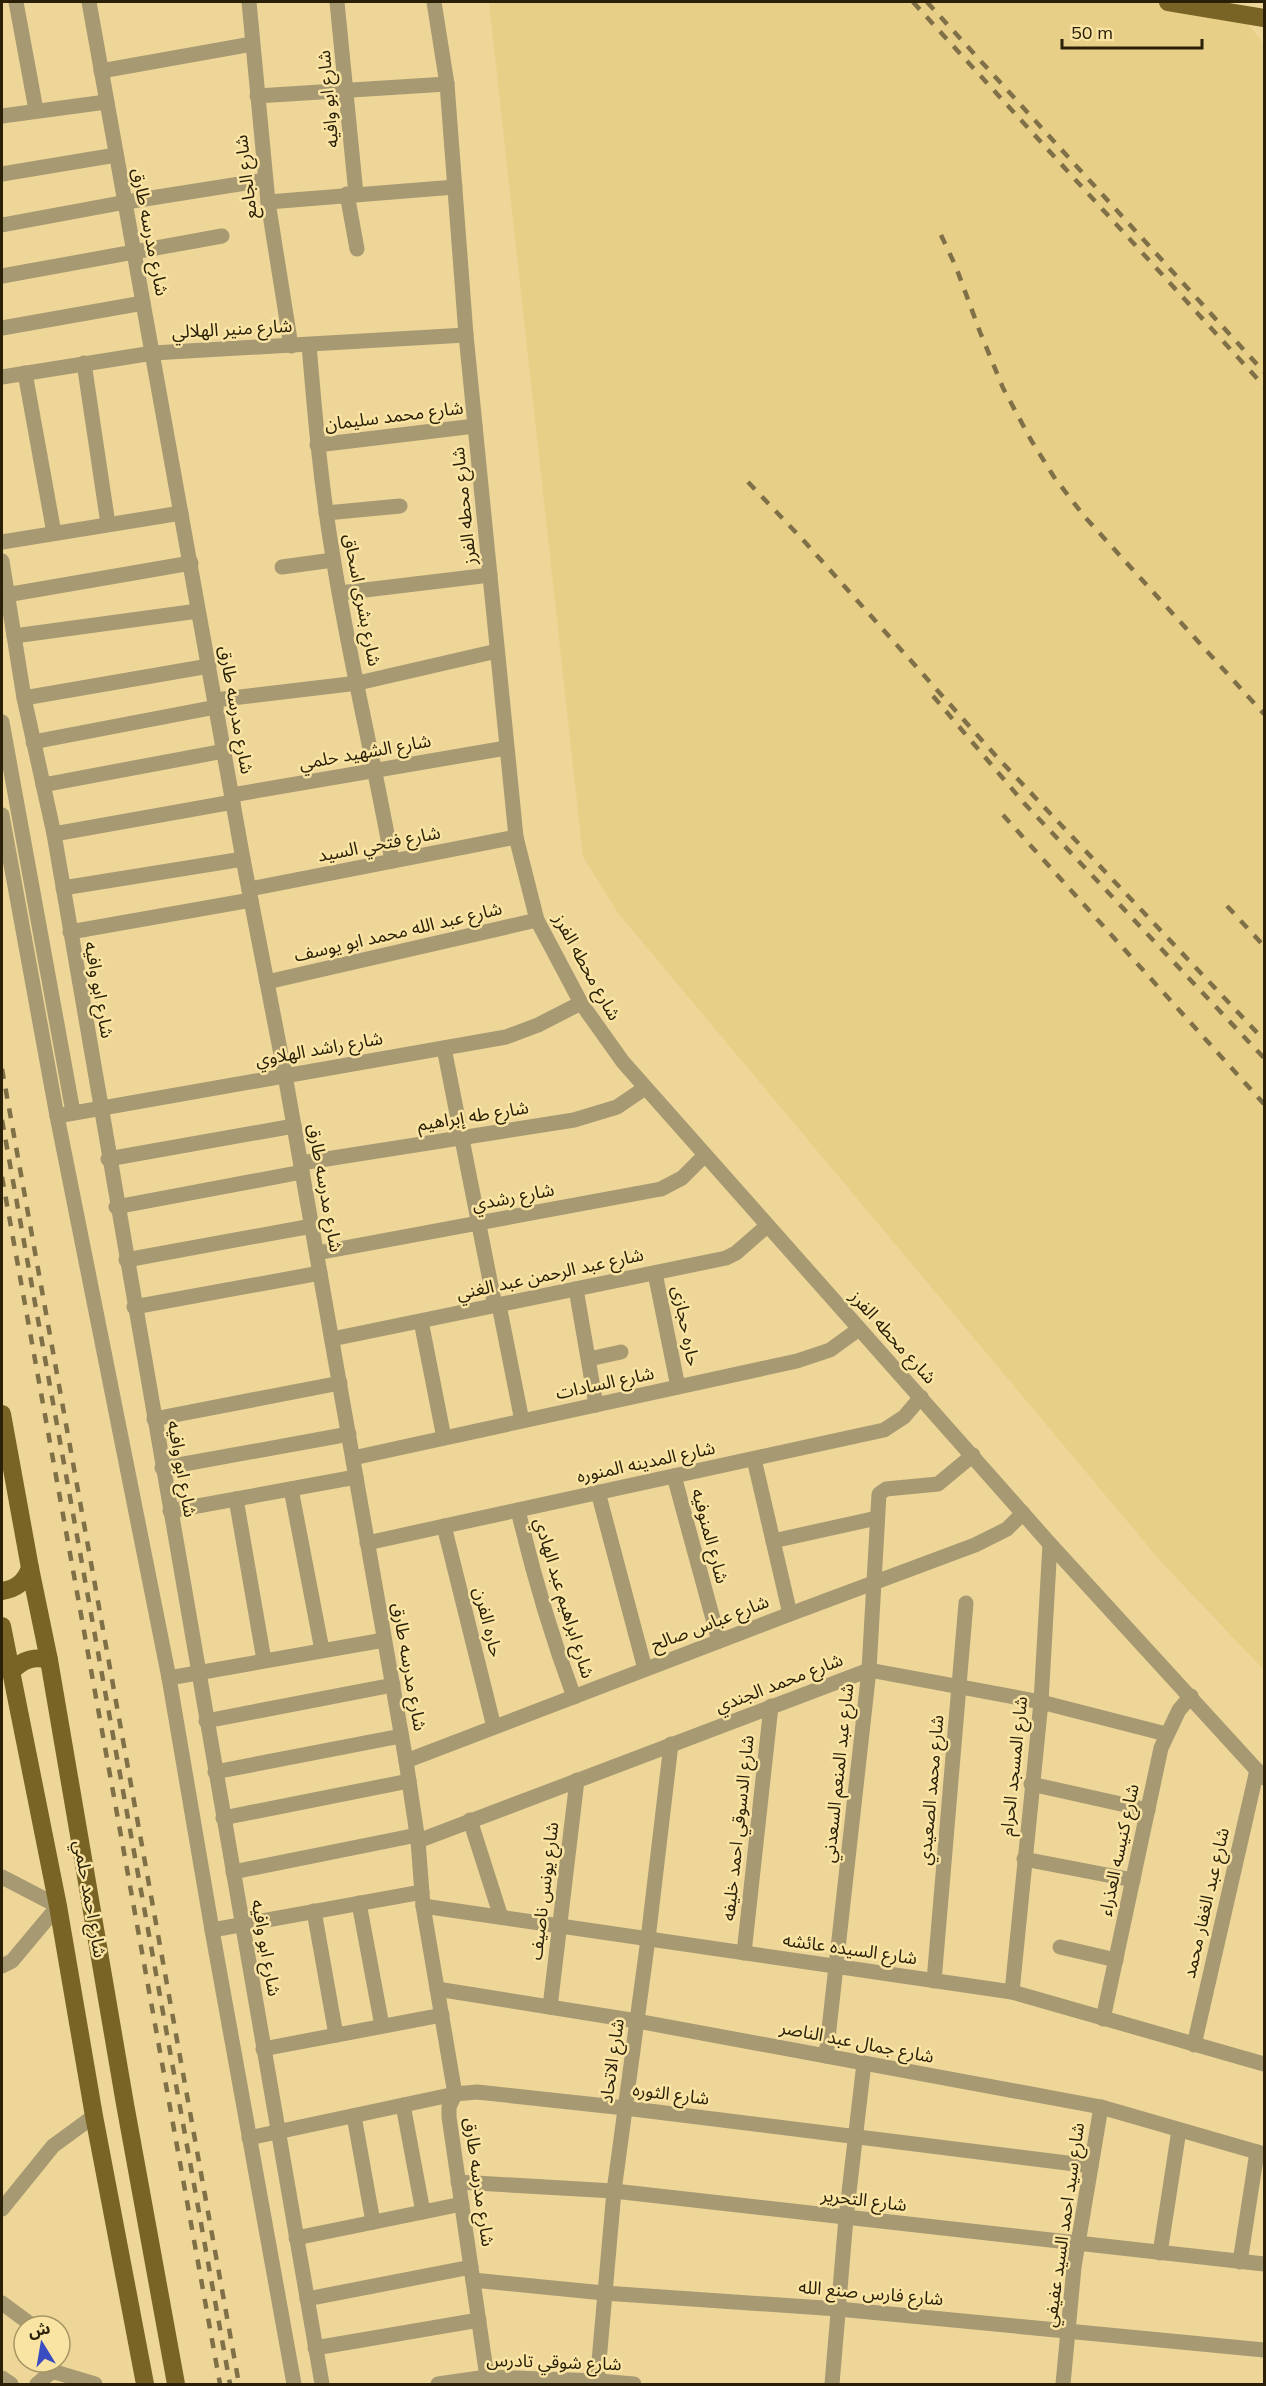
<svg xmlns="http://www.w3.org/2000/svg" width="1266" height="2386" viewBox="0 0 1266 2386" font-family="Mulish,'Noto Sans Arabic',sans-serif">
<rect width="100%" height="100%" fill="#edd698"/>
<!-- built -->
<polygon fill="#e8cf88" points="489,2 1230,2 1264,44 1264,1670 1163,1564 618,913 583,857"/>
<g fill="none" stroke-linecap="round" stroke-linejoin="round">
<!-- street -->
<g stroke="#a79972" stroke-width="15">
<polyline points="16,2 36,110"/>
<polyline points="89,2 243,859 285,1075 406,1761 418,1841 423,1906 455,2094 449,2107 449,2117 488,2384"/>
<polyline points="249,2 268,202 291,346"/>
<polyline points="337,2 356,194"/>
<polyline points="434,2 447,84 466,335 516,837 537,920 581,1003 623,1062 1050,1544 1264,1778"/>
<polyline points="101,71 252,44"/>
<polyline points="257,96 447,84"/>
<polyline points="2,116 106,102"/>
<polyline points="2,174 116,155"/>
<polyline points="347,194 357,249"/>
<polyline points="268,202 455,187"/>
<polyline points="2,225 126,202 265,180"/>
<polyline points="2,276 222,236"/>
<polyline points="2,328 143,303"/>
<path d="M309,345C315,416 321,487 333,557C349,659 374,759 392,861"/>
<polyline points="84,363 108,524"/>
<polyline points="25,373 54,533"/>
<polyline points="2,377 153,353 466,335"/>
<polyline points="317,445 475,426"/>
<polyline points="326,513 400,506"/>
<polyline points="2,542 181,513"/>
<polyline points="2,561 24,698 54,834 322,2384"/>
<polyline points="282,567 333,560"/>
<polyline points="340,593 490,575"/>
<polyline points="6,595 191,563"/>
<polyline points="14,636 198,611"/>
<polyline points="24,698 209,666"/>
<polyline points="215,700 358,683 497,651"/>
<polyline points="2,722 73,1112"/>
<polyline points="33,742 216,707"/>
<polyline points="43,785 224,751"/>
<polyline points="232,795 506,748"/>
<polyline points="2,815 57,1116 169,1678 212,1930 294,2384"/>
<polyline points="54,834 233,802"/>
<polyline points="63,888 243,859"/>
<polyline points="249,889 516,837"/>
<polyline points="70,932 251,900"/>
<polyline points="267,982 537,920"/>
<polyline points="444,1048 495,1306"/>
<polyline points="57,1116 506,1037 538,1025 581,1003"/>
<polyline points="108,1159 294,1126"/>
<polyline points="301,1163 574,1120 617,1107 645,1088"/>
<polyline points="116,1207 302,1172"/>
<polyline points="317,1253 661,1189 682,1178 705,1155"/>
<polyline points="126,1260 312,1226"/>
<polyline points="655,1273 678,1387"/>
<polyline points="576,1289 596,1405"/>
<polyline points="499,1305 522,1421"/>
<polyline points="134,1307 320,1273"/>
<polyline points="421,1321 444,1438"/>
<polyline points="332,1339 726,1258 736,1253 767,1226"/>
<polyline points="589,1359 621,1352"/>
<polyline points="154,1419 340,1383"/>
<polyline points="353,1458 797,1361 830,1350 859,1329"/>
<polyline points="754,1459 790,1614"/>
<polyline points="162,1468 349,1434"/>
<polyline points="674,1476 719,1641"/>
<polyline points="291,1489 322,1650"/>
<polyline points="598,1492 645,1669"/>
<polyline points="236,1499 264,1660"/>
<path d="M518,1510C533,1574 551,1635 574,1697"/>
<polyline points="170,1511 356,1477"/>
<polyline points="444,1526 494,1727"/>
<polyline points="773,1541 877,1518"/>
<polyline points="367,1543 884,1430 904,1417 921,1397"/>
<polyline points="169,1678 384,1640"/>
<polyline points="206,1721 393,1685"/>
<polyline points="406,1761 790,1614 975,1545 1007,1529 1023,1513"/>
<polyline points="215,1772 401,1736"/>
<polyline points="1031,1784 1148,1810"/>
<polyline points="223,1818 409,1781"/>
<polyline points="470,1820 501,1917"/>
<polyline points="418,1841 869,1670 1041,1702 1166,1734"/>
<polyline points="1024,1859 1133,1880"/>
<polyline points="233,1872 417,1835"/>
<polyline points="2,1877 58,1906 12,1961 2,1966"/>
<polyline points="359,1903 382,2026"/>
<polyline points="423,1906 1012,1992 1264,2064"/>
<polyline points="314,1911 336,2035"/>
<polyline points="212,1930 422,1892"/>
<polyline points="1060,1947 1116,1960"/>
<polyline points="744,1953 771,1706"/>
<polyline points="934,1981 966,1603"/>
<polyline points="437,1989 637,2021 1101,2107 1264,2154"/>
<polyline points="1012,1992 1041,1702 1050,1544"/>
<polyline points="550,2007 577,1780"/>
<polyline points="1103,2019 1161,1748 1179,1710 1191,1696"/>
<polyline points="1194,2045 1257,1770"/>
<polyline points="263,2049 442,2015"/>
<polyline points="826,2056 869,1670 879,1494 886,1489 938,1484 973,1455"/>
<polyline points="403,2105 423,2212"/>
<polyline points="354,2116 373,2222"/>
<polyline points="249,2138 455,2094 477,2092 625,2108 1091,2166"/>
<polyline points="458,2182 614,2191 1264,2264"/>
<polyline points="2,2209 53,2146 94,2116"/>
<polyline points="296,2238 462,2204"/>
<polyline points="1160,2253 1179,2130"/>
<polyline points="1240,2262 1257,2152"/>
<polyline points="473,2280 604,2293 838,2309 1264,2350"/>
<polyline points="307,2299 471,2267"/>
<polyline points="2,2303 33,2326"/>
<polyline points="315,2348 479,2320"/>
<polyline points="2,2378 11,2384"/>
<polyline points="37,2384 49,2374 55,2372 95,2384"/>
<polyline points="438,2384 487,2377 598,2381 634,2384"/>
<polyline points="597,2384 614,2191 648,1939 671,1744"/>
<polyline points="832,2384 846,2218 864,2063"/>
<polyline points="1063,2384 1074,2267 1101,2107"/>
</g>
<!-- primary -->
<g stroke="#796425" stroke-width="18">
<polyline points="1168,2 1264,18"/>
<polyline points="2,1414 30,1568 49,1660 125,2104 176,2384"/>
<path d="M2,1591C16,1589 25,1582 30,1568"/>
<polyline points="2,1626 58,1906 94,2116 145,2384"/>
<path d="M12,1671C23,1659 34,1656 49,1660"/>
</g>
<!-- rail -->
<g stroke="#7f7047" stroke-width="4.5" stroke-dasharray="10 10" stroke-linecap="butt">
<polyline points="913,2 1264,386"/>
<polyline points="927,2 1264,372"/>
<polyline points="941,235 956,267 980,332 1003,388 1031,440 1054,477 1084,516 1264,714"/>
<polyline points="748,482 804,541 996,756 1264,1040"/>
<polyline points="933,696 1024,803 1264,1058"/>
<polyline points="1003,815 1264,1104"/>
<polyline points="1227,906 1264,946"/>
<polyline points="2,1069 239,2384"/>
<polyline points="2,1120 230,2384"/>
<polyline points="2,1177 220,2384"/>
</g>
</g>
<g text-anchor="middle" stroke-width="5" stroke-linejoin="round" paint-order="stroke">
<!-- street labels -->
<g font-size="18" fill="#292007" stroke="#fae4a4">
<text transform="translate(328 99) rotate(-95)" y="6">شارع ابو وافيه</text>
<text transform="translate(246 177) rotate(-97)" y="6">شارع الجامع</text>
<text transform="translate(150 232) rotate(79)" y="6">شارع مدرسه طارق</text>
<text transform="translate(232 329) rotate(-3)" y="6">شارع منير الهلالي</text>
<text transform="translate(394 416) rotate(-7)" y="6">شارع محمد سليمان</text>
<text transform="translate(464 506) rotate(-96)" y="6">شارع محطه الفرز</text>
<text transform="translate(362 600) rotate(79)" y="6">شارع بشرى اسحاق</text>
<text transform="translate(236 710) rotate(80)" y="6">شارع مدرسه طارق</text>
<text transform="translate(365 752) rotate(-10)" y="6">شارع الشهيد حلمي</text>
<text transform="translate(379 844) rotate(-11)" y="6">شارع فتحي السيد</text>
<text transform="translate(398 932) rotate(-13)" y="6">شارع عبد الله محمد ابو يوسف</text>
<text transform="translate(587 967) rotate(61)" y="6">شارع محطه الفرز</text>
<text transform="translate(99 990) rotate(80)" y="6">شارع ابو وافيه</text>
<text transform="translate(319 1049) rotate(-10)" y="6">شارع راشد الهلاوي</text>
<text transform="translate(473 1116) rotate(-9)" y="6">شارع طه إبراهيم</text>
<text transform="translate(325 1188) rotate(80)" y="6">شارع مدرسه طارق</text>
<text transform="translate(513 1197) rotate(-11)" y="6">شارع رشدي</text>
<text transform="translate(550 1274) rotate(-12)" y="6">شارع عبد الرحمن عبد الغني</text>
<text transform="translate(686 1326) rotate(79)" y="6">حاره حجازى</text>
<text transform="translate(893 1337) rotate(48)" y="6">شارع محطه الفرز</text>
<text transform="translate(605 1383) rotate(-12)" y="6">شارع السادات</text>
<text transform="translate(646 1462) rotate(-12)" y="6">شارع المدينه المنوره</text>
<text transform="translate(182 1469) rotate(80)" y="6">شارع ابو وافيه</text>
<text transform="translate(710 1536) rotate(75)" y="6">شارع المنوفيه</text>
<text transform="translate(564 1598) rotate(73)" y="6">شارع ابراهيم عبد الهادي</text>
<text transform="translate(488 1622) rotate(76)" y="6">حاره الفرن</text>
<text transform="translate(710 1623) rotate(-21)" y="6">شارع عباس صالح</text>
<text transform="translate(409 1667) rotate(80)" y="6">شارع مدرسه طارق</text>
<text transform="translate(779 1683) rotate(-21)" y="6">شارع محمد الجندي</text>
<text transform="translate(1014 1766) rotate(-84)" y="6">شارع المسجد الحرام</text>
<text transform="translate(838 1773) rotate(-84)" y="6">شارع عبد المنعم السعدني</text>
<text transform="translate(931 1790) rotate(-85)" y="6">شارع محمد الصعيدي</text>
<text transform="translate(738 1828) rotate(-84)" y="6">شارع الدسوقي احمد خليفه</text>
<text transform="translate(1119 1850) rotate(-78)" y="6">شارع كنيسه العذراء</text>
<text transform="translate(544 1891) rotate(-83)" y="6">شارع يونس ناصيف</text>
<text transform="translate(90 1899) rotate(80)" y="6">شارع احمد حلمي</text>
<text transform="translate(1206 1903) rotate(-77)" y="6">شارع عبد الغفار محمد</text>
<text transform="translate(266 1948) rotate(80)" y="6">شارع ابو وافيه</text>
<text transform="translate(850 1949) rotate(8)" y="6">شارع السيده عائشه</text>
<text transform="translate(857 2042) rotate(11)" y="6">شارع جمال عبد الناصر</text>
<text transform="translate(612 2061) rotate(-82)" y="6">شارع الاتحاد</text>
<text transform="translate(671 2094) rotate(7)" y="6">شارع الثوره</text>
<text transform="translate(479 2182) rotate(82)" y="6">شارع مدرسه طارق</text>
<text transform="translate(864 2200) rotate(7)" y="6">شارع التحرير</text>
<text transform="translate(1064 2225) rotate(-82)" y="6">شارع سيد احمد السيد عفيفي</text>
<text transform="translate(871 2293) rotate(5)" y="6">شارع فارس صنع الله</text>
<text transform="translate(554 2362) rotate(2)" y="6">شارع شوقي تادرس</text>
</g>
</g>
<!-- border -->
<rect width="1266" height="2386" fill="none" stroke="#292007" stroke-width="6"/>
<!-- north arrow -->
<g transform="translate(42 2344) rotate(349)"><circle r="28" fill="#fae4a4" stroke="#a69665" stroke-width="1.5"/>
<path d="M0-4.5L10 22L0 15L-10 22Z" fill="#3a4dc0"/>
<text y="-9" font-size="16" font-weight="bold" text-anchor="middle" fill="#292007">ش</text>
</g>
<!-- scale -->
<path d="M1062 39v9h140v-9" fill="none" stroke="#292007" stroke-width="3"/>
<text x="1071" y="39" font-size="18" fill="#292007" stroke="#fae4a4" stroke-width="4.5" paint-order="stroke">50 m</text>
</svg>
